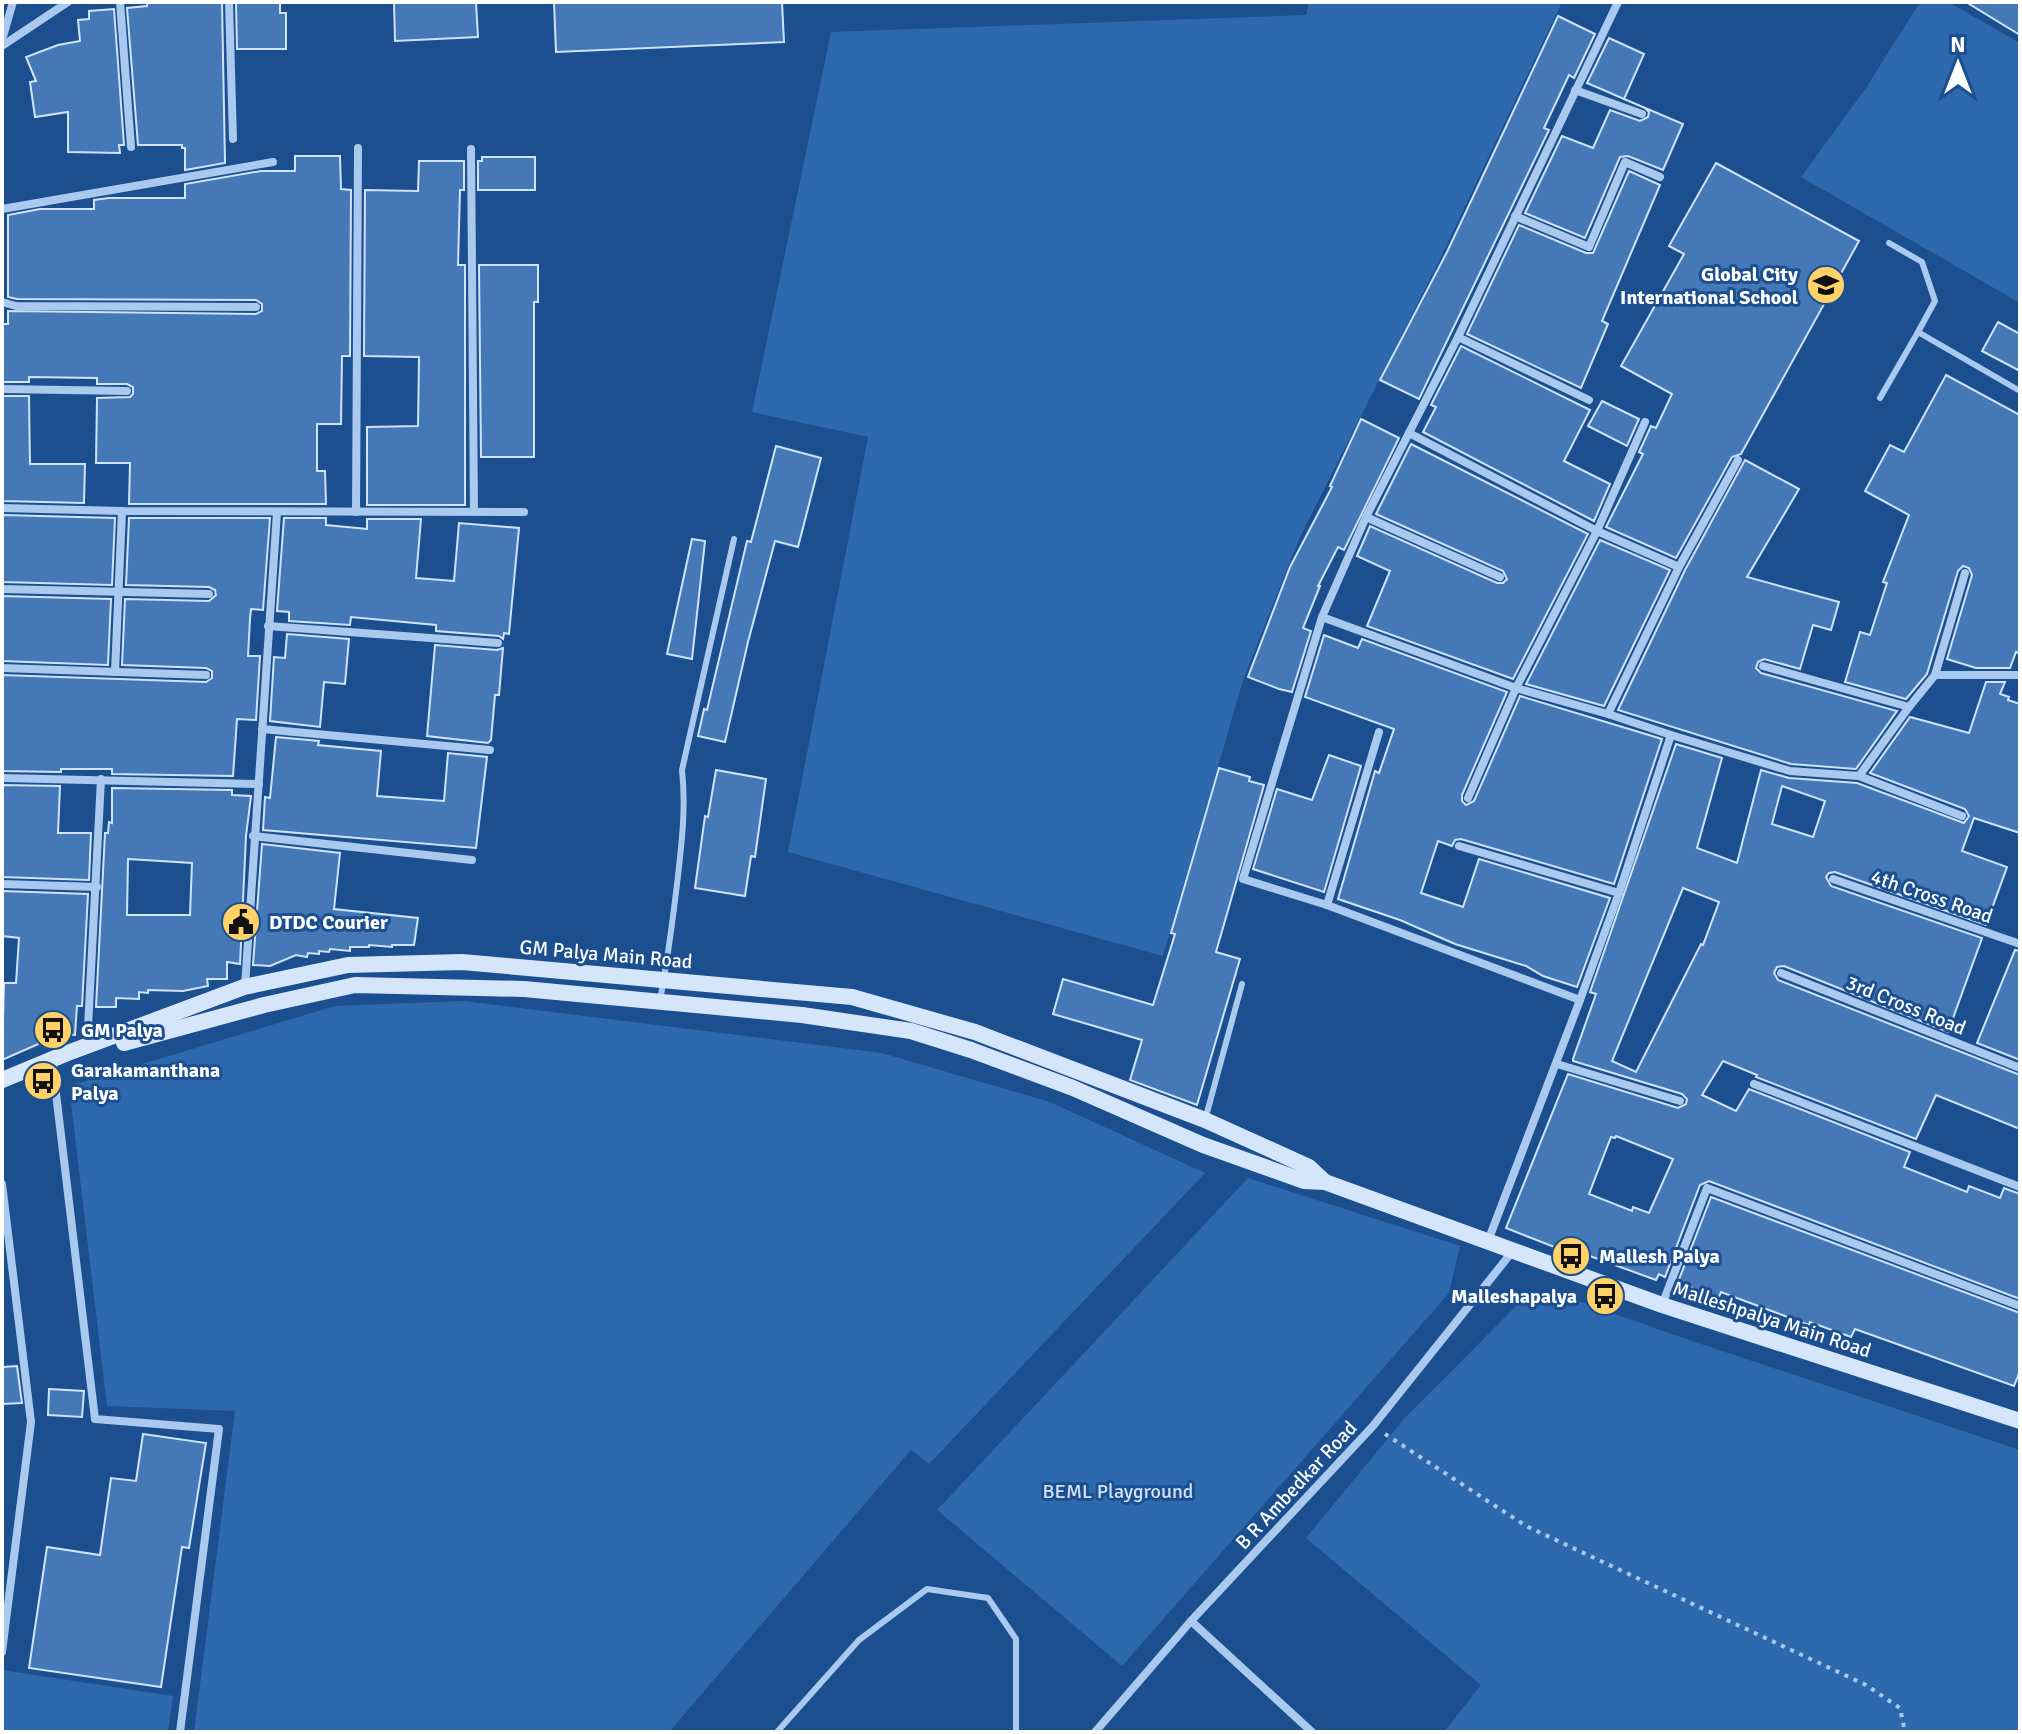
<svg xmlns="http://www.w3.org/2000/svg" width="2022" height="1734" viewBox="0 0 2022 1734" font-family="Signika,sans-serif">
<rect width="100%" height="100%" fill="#1b4f8f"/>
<!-- green -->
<g fill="#2e69ad">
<polygon points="1309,2 1562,2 1440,259 1300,537 1244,677 1163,956 788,852 868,437 752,412 831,32 1306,15"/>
<polygon points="1920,2 1948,2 2020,43 2020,303 1801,177 1866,88"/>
<polygon points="464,1001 882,1053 1050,1102 1205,1173 929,1464 911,1450 669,1732 194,1732 235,1411 107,1406 69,1086 335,1006"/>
<polygon points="1248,1178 1460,1246 1449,1293 1122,1666 937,1510"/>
<polygon points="1555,1293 1692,1341 2020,1450 2020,1732 1444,1732 1481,1685 1306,1538 1403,1420 1520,1302"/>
<polygon points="2,1670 173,1696 168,1732 2,1732"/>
</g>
<!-- building -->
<g fill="#4478b7" stroke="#cfe3fa" stroke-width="2" fill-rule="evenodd">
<polygon points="147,2 222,2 225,163 185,170 185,148 182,148 182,145 138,145 127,8 147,6"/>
<polygon points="236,2 280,2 280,13 286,13 286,49 237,49"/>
<polygon points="394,2 476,2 478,37 395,41"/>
<polygon points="554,2 782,2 784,42 556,52"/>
<polygon points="1966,2 2020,2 2020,35"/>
<polygon points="114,9 124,145 119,145 120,153 68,152 68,112 35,117 30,82 36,81 26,57 58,45 80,41 78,20 89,19 89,11"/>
<polygon points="1558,16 1595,34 1574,78 1569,75 1544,128 1549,130 1419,399 1380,380 1447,252"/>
<polygon points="1609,38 1644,54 1624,99 1683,124 1663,170 1628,156 1620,157 1585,238 1525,213 1562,136 1593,148 1610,110 1640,121 1648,117 1649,112 1645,108 1587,83"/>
<polygon points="295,156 340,156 341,189 351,190 350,356 342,356 341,424 317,424 317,471 325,471 326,504 129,504 130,463 96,463 97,398 130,397 133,394 133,387 127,384 97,384 97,378 29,377 29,382 2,382 2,324 8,324 8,311 256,314 262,311 262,304 256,300 17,299 8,297 8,215 40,209 94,209 94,200 109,198 185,198 185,184 261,171 295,171"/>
<polygon points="482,157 535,157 535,190 478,190 478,161 482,161"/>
<polygon points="419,161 464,161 464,190 460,190 458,265 465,265 465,505 367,505 367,427 418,426 419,357 364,356 365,190 418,191"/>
<polygon points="1716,163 1859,241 1741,454 1732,457 1676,558 1606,527 1643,454 1639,452 1651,426 1656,428 1672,394 1621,366 1684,254 1669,246"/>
<polygon points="1629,171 1660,185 1602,321 1608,324 1581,388 1467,334 1519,225 1586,253 1593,253"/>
<polygon points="479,265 538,265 538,302 534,302 534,457 481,457"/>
<polygon points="1998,322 2020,334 2020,371 1982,351"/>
<polygon points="1461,346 1590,410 1564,461 1610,484 1594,521 1423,432 1436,407 1431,405"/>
<polygon points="1946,375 2020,415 2020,654 2016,652 2010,668 1976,668 1947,659 1972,575 1969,568 1963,566 1958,571 1927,674 1906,699 1845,682 1860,632 1870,635 1887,583 1883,582 1909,515 1865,491 1890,445 1904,452"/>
<polygon points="2,396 29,396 30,464 85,464 84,503 3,501"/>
<polygon points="1602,401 1639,419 1627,446 1588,426"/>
<polygon points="1361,419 1399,438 1344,550 1338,547 1318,586 1320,586 1303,628 1311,631 1292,692 1279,689 1248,677 1290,567 1332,487 1330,486"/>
<polygon points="1411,444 1588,534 1513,679 1367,626 1390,571 1357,556 1370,526 1497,583 1503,583 1507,579 1503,571 1376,514"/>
<polygon points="776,446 821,458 798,547 775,541 748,642 725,742 698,736 704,709 707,710 747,541 751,542"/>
<polygon points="1745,460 1799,489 1747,577 1839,602 1831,630 1813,625 1800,669 1764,659 1758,662 1756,668 1761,673 1897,711 1856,769 1791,764 1618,710 1685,570"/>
<polygon points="3,515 115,518 112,585 2,582"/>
<polygon points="129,518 270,518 263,610 251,609 250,619 248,656 260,656 256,720 237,719 233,776 112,774 112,769 61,769 61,772 2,771 2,675 206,682 212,678 212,671 206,668 122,665 125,599 209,601 216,595 215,590 209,587 126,585"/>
<polygon points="284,518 326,518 326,525 367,529 367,519 421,519 416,578 454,581 459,523 519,528 509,634 504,633 503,639 499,636 436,631 436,625 351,617 350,625 289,621 289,612 277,611"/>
<polygon points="692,539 705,541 692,659 667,654"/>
<polygon points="1600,540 1670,570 1604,706 1526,684"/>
<polygon points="2,596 111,599 108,665 2,661"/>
<polygon points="287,634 349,639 345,684 324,682 320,727 270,721 274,657 285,658"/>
<polygon points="1324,635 1358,648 1362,639 1507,692 1462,795 1462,801 1466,805 1474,801 1520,696 1662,739 1614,884 1461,839 1455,840 1452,846 1438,841 1421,893 1463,907 1479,859 1610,898 1577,987 1543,976 1526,966 1455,944 1400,920 1338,899 1375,771 1379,773 1394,729 1305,697"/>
<polygon points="435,645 497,650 503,648 499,695 495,695 491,740 488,743 427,736"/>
<path d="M1986,682H2005L2000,694L2009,697L2008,700L2020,704V833L1974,818L1962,851L2007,867L1986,925L1835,872L1829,873L1826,877L1831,886L1982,938L1948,1032L1784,966L1777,967L1774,973L1778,980L2020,1075V1129L1936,1095L1916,1139L1756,1077L1757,1075L1723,1061L1702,1095L1736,1111L1749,1089L1910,1152L1904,1167L1967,1192L1969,1186L2000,1198L2004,1188L2020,1194V1299L1709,1181L1700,1185L1665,1277L1659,1274L1656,1280L1568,1248L1567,1252L1506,1228L1568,1074L1678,1108L1686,1104L1687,1099L1682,1094L1573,1061V1059L1596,994L1590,992L1676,744L1722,758L1697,848L1737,863L1761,770L1789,778L1857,783L1964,823L1969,816L1965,809L1870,773L1910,717L1969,733ZM1782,786L1825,801L1813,837L1772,824ZM1683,888L1719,902L1703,945L1701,944L1636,1072L1612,1061ZM1616,1136L1673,1159L1649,1213L1633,1207L1632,1211L1589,1194L1611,1137L1615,1138Z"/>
<polygon points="276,737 319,741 318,745 381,751 377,796 444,801 448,753 487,757 476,848 263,830 265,797 270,798"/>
<polygon points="1329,755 1361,766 1324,892 1253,869 1277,789 1312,800"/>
<polygon points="1219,768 1250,777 1249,781 1264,785 1216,952 1240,959 1197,1105 1130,1080 1142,1040 1053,1014 1063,979 1153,1005 1175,934 1171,933"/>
<polygon points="716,770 766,779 755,857 751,856 745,896 695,888 705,816 708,817"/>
<polygon points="2,785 60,786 58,833 91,833 89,880 2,877"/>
<path d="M112,788L232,790V795L251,796L246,836L240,964L227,962V979H207L208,986L183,991L148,990V993L139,992V999L116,998V1007H96L105,833H108L109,822L112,823ZM128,859L192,863L190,915H127Z"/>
<polygon points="262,844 340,853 334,909 418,918 414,945 392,945 392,947 369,945 369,947 350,947 350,951 330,949 329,952 319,951 319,954 308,953 307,957 296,955 270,966 253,965"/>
<polygon points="2,891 88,894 82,1006 77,1006 75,1035 61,1034 2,1060 4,983 16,983 19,938 2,936"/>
<polygon points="2015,950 2020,951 2020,1060 1977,1043"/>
<polygon points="1711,1197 2020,1313 2020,1371 2014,1386 1855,1329 1851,1337 1810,1322 1809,1325 1721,1292 1718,1299 1678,1282"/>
<polygon points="17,1366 22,1403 2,1404 2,1367"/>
<polygon points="49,1389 84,1391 82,1417 48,1415"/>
<polygon points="143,1434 206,1443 189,1548 182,1547 161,1687 29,1668 47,1547 100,1555 111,1478 136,1481"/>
</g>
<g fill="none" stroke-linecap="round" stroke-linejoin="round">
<!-- path -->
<polyline stroke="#a9c9ee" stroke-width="4" stroke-dasharray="4 6" stroke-linecap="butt" points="1385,1434 1526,1526 1866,1685 1900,1708 1905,1732"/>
<!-- service -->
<g stroke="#a9c9ee" stroke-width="6">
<polyline points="1889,243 1922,262 1935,301 1918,332"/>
<polyline points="1880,398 1918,332 2020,391"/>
<path d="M660,1000C668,959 673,918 678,876C682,840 686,806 682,770L734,539"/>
<polyline points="1205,1120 1242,984"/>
<polyline points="777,1732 859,1640 927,1589 988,1598 1016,1639 1016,1732"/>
</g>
<!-- minor -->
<g stroke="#a9c9ee" stroke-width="8">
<polyline points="120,2 131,147"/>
<polyline points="229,2 233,139"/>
<polyline points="2,40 13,2"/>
<polyline points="2,46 68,2"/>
<polyline points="1575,90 1642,114"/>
<polyline points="471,149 474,511"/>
<polyline points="2,209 273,162"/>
<polyline points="1515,216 1589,247 1625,162 1660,177"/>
<polyline points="2,302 16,306 256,307"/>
<polyline points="1458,337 1589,400"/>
<polyline points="2,389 127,391"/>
<polyline points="1409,433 1597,531 1679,567"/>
<polyline points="2,508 122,511 524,512"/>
<polyline points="356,512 358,148"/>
<polyline points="1366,517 1500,577"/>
<polyline points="2,589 209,594"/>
<polyline points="1322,617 1516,688 1608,714 1671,735 1790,771 1859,776 1909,707 1935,675 2020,675"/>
<polyline points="268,626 498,643"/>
<polyline points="1763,666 1909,707"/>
<polyline points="2,668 206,675"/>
<polyline points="115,672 122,511"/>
<polyline points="1935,675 1965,573"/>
<polyline points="1608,714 1679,567 1738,460"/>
<polyline points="262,729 490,750"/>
<polyline points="1859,776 1962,816"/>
<polyline points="2,778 259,784"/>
<polyline points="1468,798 1516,688 1597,531 1645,422"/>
<polyline points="253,836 472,860"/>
<polyline points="1459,846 1619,893"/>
<polyline points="1833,879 2020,944"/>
<polyline points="2,884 97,887"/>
<polyline points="1327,905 1379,732"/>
<polyline points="1781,973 2020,1068"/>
<polyline points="245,986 277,512"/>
<polyline points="1580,1000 1619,893 1671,735"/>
<polyline points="87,1046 101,779"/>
<polyline points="52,1060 95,1419 219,1429 180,1732"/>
<polyline points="1557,1064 1680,1101"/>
<polyline points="1754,1084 2020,1187"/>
<polyline points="2,1184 31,1422 2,1652"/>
<polyline points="1488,1241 1580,1000 1327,905 1243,879 1322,617 1366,517 1458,337 1618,2"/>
<polyline points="1662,1305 1707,1188 2020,1306"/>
<polyline points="1191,1621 1312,1732"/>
<polyline points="1095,1732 1191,1621 1373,1426 1512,1252"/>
</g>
<!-- secondary -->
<g stroke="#d6e6fa" stroke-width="16">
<polyline points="124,1043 264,1005 355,985 524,989 802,1015 911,1031 971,1050 1073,1088 1203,1145 1304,1181 1325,1182"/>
<polyline points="2,1080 65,1054 244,987 348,965 462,962 852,997 975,1032 1205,1120 1309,1167 1325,1182 1662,1305 2020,1421"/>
</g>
</g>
<!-- icons -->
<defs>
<symbol id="school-disc" viewBox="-11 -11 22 22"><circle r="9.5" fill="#ffd166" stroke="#1b4f8f"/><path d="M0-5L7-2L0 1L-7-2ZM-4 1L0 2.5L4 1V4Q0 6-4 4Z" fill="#111"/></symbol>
<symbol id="civic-disc" viewBox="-11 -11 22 22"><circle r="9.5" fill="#ffd166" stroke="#1b4f8f"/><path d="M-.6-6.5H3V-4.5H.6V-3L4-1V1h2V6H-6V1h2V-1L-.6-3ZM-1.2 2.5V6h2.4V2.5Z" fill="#111"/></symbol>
<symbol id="bus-disc" viewBox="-11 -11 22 22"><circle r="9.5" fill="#ffd166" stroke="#1b4f8f"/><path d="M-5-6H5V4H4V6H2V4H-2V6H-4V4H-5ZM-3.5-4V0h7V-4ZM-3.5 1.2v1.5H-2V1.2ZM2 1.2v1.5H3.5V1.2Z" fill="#111"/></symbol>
</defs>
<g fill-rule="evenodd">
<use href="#school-disc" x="1804" y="263" width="44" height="44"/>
<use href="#civic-disc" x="219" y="900" width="44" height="44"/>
<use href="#bus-disc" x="31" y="1008" width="44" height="44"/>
<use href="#bus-disc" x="21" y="1059" width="44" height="44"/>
<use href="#bus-disc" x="1549" y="1234" width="44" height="44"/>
<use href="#bus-disc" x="1583" y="1274" width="44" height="44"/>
</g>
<g text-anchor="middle" stroke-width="6" stroke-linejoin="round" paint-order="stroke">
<!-- poi labels -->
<g font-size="20" font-weight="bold" fill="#fff" stroke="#1b4f8f" text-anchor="start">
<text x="1798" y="281" text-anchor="end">Global City<tspan x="1798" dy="23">International School</tspan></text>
<text x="269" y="929">DTDC Courier</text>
<text x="81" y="1037">GM Palya</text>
<text x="71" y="1077">Garakamanthana<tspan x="71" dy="23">Palya</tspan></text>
<text x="1599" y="1263">Mallesh Palya</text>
<text x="1577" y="1303" text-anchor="end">Malleshapalya</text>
</g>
<!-- street labels -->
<g font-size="20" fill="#fff" stroke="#1b4f8f">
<text transform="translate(1932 896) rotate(19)" y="7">4th Cross Road</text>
<text transform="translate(606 954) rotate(5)" y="7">GM Palya Main Road</text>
<text transform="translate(1906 1005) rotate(22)" y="7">3rd Cross Road</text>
<text transform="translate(1772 1319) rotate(18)" y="7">Malleshpalya Main Road</text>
<text transform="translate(1296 1485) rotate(-47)" y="7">B R Ambedkar Road</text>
</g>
<!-- park labels -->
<g font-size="20" fill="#cfe3fa" stroke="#1b4f8f">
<text x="1118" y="1498">BEML Playground</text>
</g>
</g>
<!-- border -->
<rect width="2022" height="1734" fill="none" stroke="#ffffff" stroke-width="8"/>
<!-- north arrow -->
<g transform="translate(1958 64)" stroke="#1b4f8f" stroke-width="6" paint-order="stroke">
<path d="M0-6L14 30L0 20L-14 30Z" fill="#ffffff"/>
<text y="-12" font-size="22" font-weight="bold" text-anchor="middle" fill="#ffffff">N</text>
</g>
</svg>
